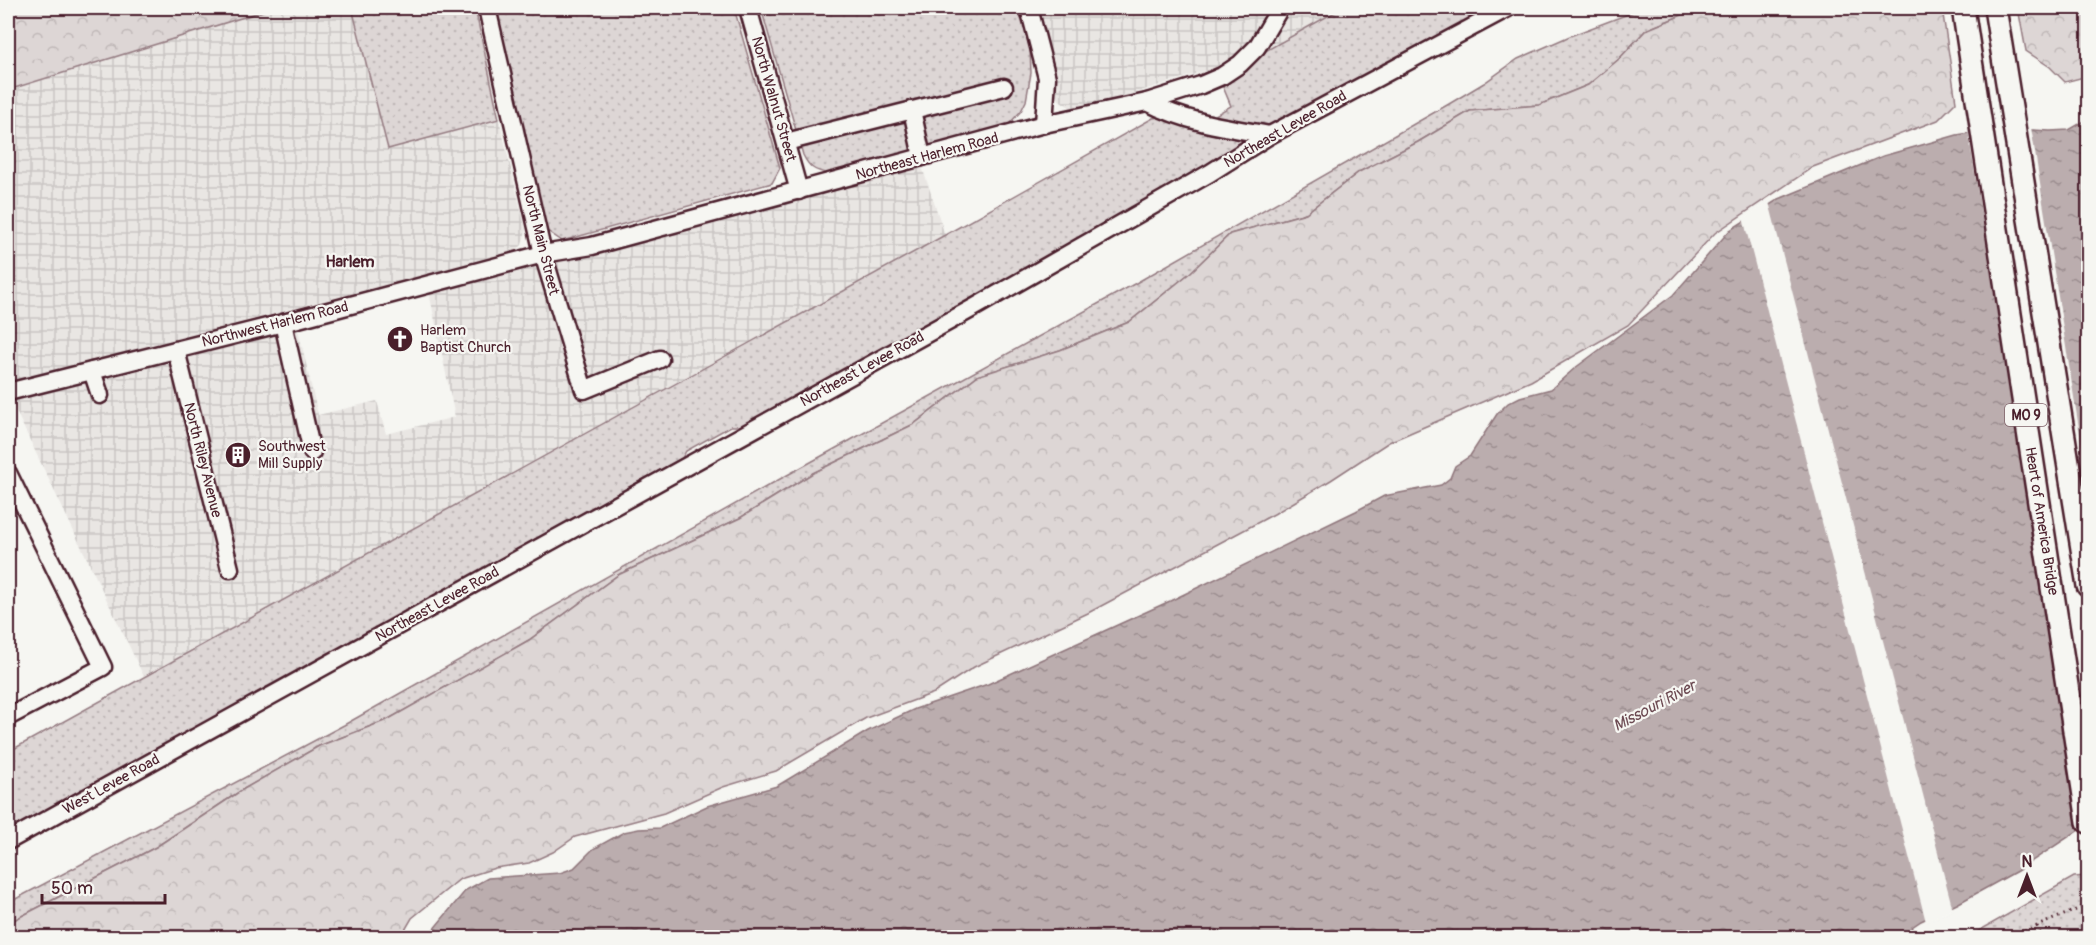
<svg xmlns="http://www.w3.org/2000/svg" width="2096" height="945" viewBox="0 0 2096 945" font-family="Pangolin,sans-serif">
<defs>
<pattern id="industrial-grid" width="8" height="8" patternUnits="userSpaceOnUse" patternTransform="scale(1.5)"><rect width="8" height="8" fill="#e9e6e3"/><path d="M0 4h8M4 0v8" fill="none" stroke="#c9c5c3"/></pattern>
<pattern id="green-dots" width="8" height="8" patternUnits="userSpaceOnUse" patternTransform="scale(1.5)"><rect width="8" height="8" fill="#ddd6d5"/><path d="M2 2h.1M6 6h.1" fill="none" stroke="#bfb7b7" stroke-width="1.8" stroke-linecap="round"/></pattern>
<pattern id="forest-crowns" width="20" height="18" patternUnits="userSpaceOnUse" patternTransform="scale(1.5)"><rect width="20" height="18" fill="#ddd6d5"/><path d="M2 6a3 3 0 1 1 6 0M12 15a3 3 0 1 1 6 0" fill="none" stroke="#bfb7b7"/></pattern>
<pattern id="water-ripples" width="26" height="14" patternUnits="userSpaceOnUse" patternTransform="scale(1.5)"><rect width="26" height="14" fill="#bbadae"/><path d="M2 4q2-2 4 0t4 0M15 11q2-2 4 0t4 0" fill="none" stroke="#9a8c8e"/></pattern>
</defs>
<rect width="100%" height="100%" fill="#f6f6f2"/>
<filter id="ink" filterUnits="userSpaceOnUse"><feTurbulence type="fractalNoise" baseFrequency=".0167" numOctaves="2"/><feDisplacementMap in="SourceGraphic" scale="12" xChannelSelector="R" yChannelSelector="G"/><feConvolveMatrix kernelMatrix="1 2 1 2 8 2 1 2 1" color-interpolation-filters="sRGB"/></filter>
<g filter="url(#ink)">
<!-- industrial -->
<g fill="url(#industrial-grid)">
<polygon points="273,8 352,8 388,149 499,119 526,231 522,245 516,251 8,383 8,90"/>
<polygon points="1036,8 1342,8 1260,54 1083,109 1072,109 1058,99"/>
<polygon points="922,167 945,235 144,677 11,401 297,325 318,415 377,401 386,434 455,417 429,292"/>
</g>
<!-- green -->
<g fill="url(#green-dots)" stroke="#947a80" stroke-width="1.5">
<polygon points="352,8 475,8 499,119 388,149"/>
<polygon points="496,8 734,8 780,168 772,183 562,241 546,230"/>
<path d="M761,8H1018L1030,49L1031,73L1026,101L1021,111L1008,125L827,173C814,171 809,167 803,155Z"/>
<polygon points="1342,8 1492,8 1274,125 1262,127 1210,118 1231,106 1221,82 1260,54"/>
<polygon points="1644,8 1699,8 1646,30 1619,59 1588,85 1539,105 1470,111 1418,142 1359,172 1306,213 1230,234 1191,272 1129,322 1060,350 977,376 914,424 813,473 740,518 618,575 529,640 387,720 319,746 242,790 156,847 8,923 8,903 344,725 771,484 1136,283 1449,104 1484,83 1518,59 1570,36"/>
<polygon points="1161,117 1241,136 1245,139 1243,145 915,331 742,426 731,426 686,451 682,458 8,832 8,752 945,235 1153,118"/>
<polygon points="2088,876 2088,937 1968,937 2074,877"/>
</g>
<!-- forest -->
<g fill="url(#forest-crowns)" stroke="#947a80" stroke-width="1.5">
<polygon points="8,8 273,8 8,90"/>
<polygon points="1699,8 1942,8 1956,102 1938,120 1813,167 1715,233 1628,325 1531,381 1389,442 1331,480 1274,514 1088,613 974,667 934,693 866,718 776,771 723,787 664,813 575,837 553,852 529,863 495,868 460,879 412,918 401,937 8,937 8,923 156,847 242,790 319,746 387,720 529,640 618,575 740,518 813,473 914,424 977,376 1060,350 1129,322 1191,272 1230,234 1306,213 1359,172 1418,142 1470,111 1539,105 1588,85 1619,59 1646,30"/>
<polygon points="2018,8 2088,8 2088,76 2065,82 2050,67 2026,51"/>
</g>
<!-- water -->
<polygon fill="url(#water-ripples)" stroke="#8e747a" stroke-width="1.5" points="2088,117 2088,824 2017,871 1957,904 1921,921 1912,927 1908,934 1899,938 430,938 432,931 466,890 488,878 560,873 574,868 593,849 624,832 639,829 660,828 707,806 777,786 868,731 915,709 988,684 1170,601 1356,511 1384,496 1441,485 1450,478 1455,466 1470,456 1497,414 1508,403 1520,397 1551,389 1575,368 1673,295 1730,230 1779,199 1883,156 1957,135 2000,128 2050,131 2069,130 2083,122"/>
<!-- pier -->
<g fill="#f6f6f2">
<polygon points="2000,125 2031,127 2088,485 2088,828 2079,833 1968,130"/>
<polygon points="1769,202 1953,910 1926,922 1743,218"/>
</g>
<g fill="none" stroke-linecap="round" stroke-linejoin="round">
<defs>
<g id="minor">
<polyline points="487,8 543,254 584,390 660,359"/>
<polyline points="748,8 799,191"/>
<polyline points="1029,8 1047,78 1044,124"/>
<path d="M1147,102C1185,122 1228,128 1270,135"/>
<polyline points="912,110 922,157"/>
<polyline points="786,142 1004,87"/>
<polyline points="283,323 312,452"/>
<polyline points="176,350 230,569"/>
<polyline points="92,371 100,395"/>
<polyline points="8,392 283,323 543,254 592,246 1044,124 1147,102 1201,85 1222,76 1240,64 1257,47 1280,8"/>
<polyline points="8,473 103,667 8,717"/>
<polyline points="8,841 975,307 1210,173 1270,135 1508,8"/>
</g>
<g id="major">
<polyline points="1963,8 2088,822"/>
<polyline points="1995,8 2088,586"/>
</g>
</defs>
<!-- minor casing -->
<use href="#minor" stroke="#4a1f2b" stroke-width="21"/>
<!-- major casing -->
<use href="#major" stroke="#4a1f2b" stroke-width="26"/>
<!-- path -->
<g stroke="#4a1f2b" stroke-width="3" stroke-dasharray="1.5 4.5" stroke-linecap="butt">
<polyline points="2037,926 2041,938"/>
<polyline points="2008,938 2088,905"/>
<polyline points="2083,938 2088,934"/>
</g>
<!-- minor -->
<use href="#minor" stroke="#f6f6f2" stroke-width="16"/>
<!-- major -->
<use href="#major" stroke="#f6f6f2" stroke-width="21"/>
</g>
</g>
<!-- icons -->
<defs>
<symbol id="church-disc" viewBox="-11 -11 22 22"><circle r="9.5" fill="#4a1f2b" stroke="#f6f6f2"/><path d="M-1.2-6h2.4v3.5h3.3v2.4h-3.3V6h-2.4V-.1h-3.3v-2.4h3.3Z" fill="#fff"/></symbol>
<symbol id="building-disc" viewBox="-11 -11 22 22"><circle r="9.5" fill="#4a1f2b" stroke="#f6f6f2"/><path d="M-4-6H4V6H1V3H-1V6H-4ZM-2.5-4.3h1.7v1.8h-1.7ZM.8-4.3h1.7v1.8H.8ZM-2.5-1h1.7V.8h-1.7ZM.8-1h1.7V.8H.8Z" fill="#fff"/></symbol>
</defs>
<g fill-rule="evenodd">
<use href="#church-disc" x="385" y="324" width="30" height="30"/>
<use href="#building-disc" x="223" y="440" width="30" height="30"/>
</g>
<g text-anchor="middle" stroke-width="4.5" stroke-linejoin="round" paint-order="stroke">
<!-- shield labels -->
<rect fill="#f6f6f2" stroke="#7e6067" stroke-width="1.5" x="2005" y="404" width="42" height="22" rx="4.5"/>
<g font-size="14" font-weight="bold" fill="#4a1f2b">
<text x="2026" y="420">MO 9</text>
</g>
<!-- street labels -->
<g font-size="15" fill="#4a1f2b" stroke="#f6f6f2">
<text transform="translate(774 99) rotate(74)" y="5">North Walnut Street</text>
<text transform="translate(1285 129) rotate(-30)" y="5">Northeast Levee Road</text>
<text transform="translate(927 156) rotate(-15)" y="5">Northeast Harlem Road</text>
<text transform="translate(541 240) rotate(76)" y="5">North Main Street</text>
<text transform="translate(275 324) rotate(-14)" y="5">Northwest Harlem Road</text>
<text transform="translate(862 369) rotate(-29)" y="5">Northeast Levee Road</text>
<text transform="translate(203 460) rotate(76)" y="5">North Riley Avenue</text>
<text transform="translate(2042 521) rotate(81)" y="5">Heart of America Bridge</text>
<text transform="translate(437 604) rotate(-29)" y="5">Northeast Levee Road</text>
<text transform="translate(111 784) rotate(-29)" y="5">West Levee Road</text>
</g>
<!-- poi labels -->
<g font-size="15" fill="#4a1f2b" stroke="#f6f6f2" text-anchor="start">
<text x="420" y="335">Harlem<tspan x="420" dy="17">Baptist Church</tspan></text>
<text x="258" y="451">Southwest<tspan x="258" dy="17">Mill Supply</tspan></text>
</g>
<!-- neighbourhood labels -->
<g font-size="16" font-weight="bold" fill="#4a1f2b" stroke="#f6f6f2">
<text x="350" y="267">Harlem</text>
</g>
<!-- water labels -->
<g font-size="16" font-style="italic" fill="#6c4a52" stroke="#f6f6f2">
<text transform="translate(1654 705) rotate(-28)" y="6">Missouri River</text>
</g>
</g>
<!-- margin -->
<rect width="2096" height="945" fill="none" stroke="#f6f6f2" stroke-width="30"/>
<rect x="15" y="15" width="2066" height="915" fill="none" stroke="#4a1f2b" stroke-width="2" filter="url(#ink)"/>
<!-- north arrow -->
<g transform="translate(2027 876)" stroke="#f6f6f2" stroke-width="4.5" paint-order="stroke">
<path d="M0-4.5L10 22L0 15L-10 22Z" fill="#4a1f2b"/>
<text y="-9" font-size="16" font-weight="bold" text-anchor="middle" fill="#4a1f2b">N</text>
</g>
<!-- scale -->
<path d="M42 894v9h123v-9" fill="none" stroke="#4a1f2b" stroke-width="3"/>
<text x="51" y="894" font-size="18" fill="#4a1f2b" stroke="#f6f6f2" stroke-width="4.5" paint-order="stroke">50 m</text>
</svg>
